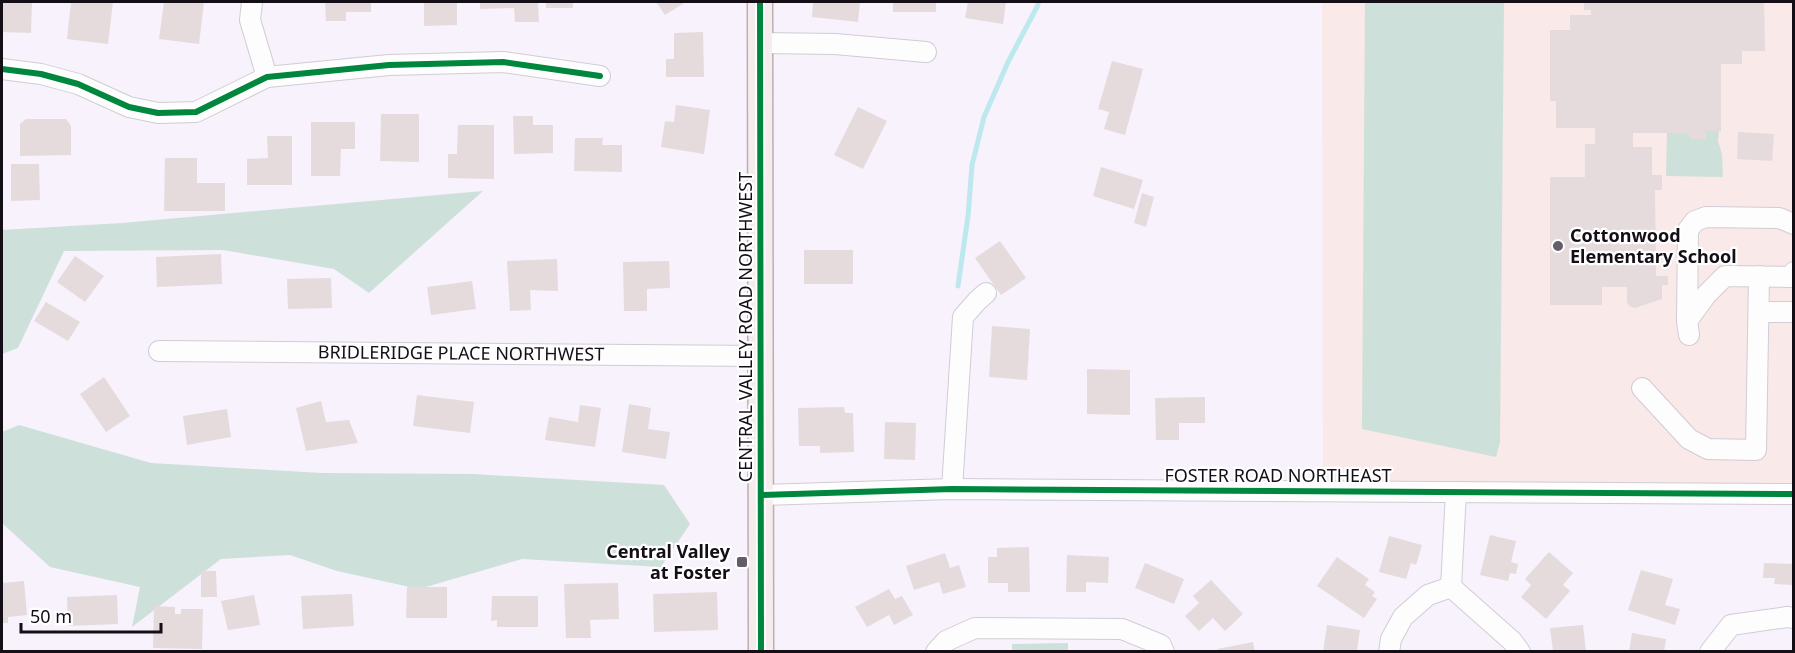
<svg xmlns="http://www.w3.org/2000/svg" width="1795" height="653" viewBox="0 0 1795 653" font-family="'Noto Sans',sans-serif">
<rect width="100%" height="100%" fill="#f7f2fb"/>
<!-- education -->
<polygon fill="#f9e9e9" points="1322,2 1793,2 1793,494 1323,491"/>
<!-- green -->
<g fill="#cee0da">
<polygon points="1365,2 1504,2 1500,442 1496,457 1362,429"/>
<polygon points="1705,131 1719,131 1718,141 1722,154 1723,177 1666,176 1667,133 1689,133 1691,139 1706,138"/>
<polygon points="483,191 369,293 334,269 223,250 64,251 18,348 2,354 2,230 122,223"/>
<polygon points="19,425 151,463 321,473 473,474 664,485 690,524 661,567 522,559 419,589 337,571 290,555 221,559 132,627 140,587 50,567 2,523 2,432"/>
<polygon points="1068,643 1068,651 1012,651 1012,644"/>
</g>
<g fill="none" stroke-linecap="round" stroke-linejoin="round">
<!-- stream -->
<polyline stroke="#bde8ee" stroke-width="5" points="958,286 968,216 972,165 984,117 1008,62 1038,5 1038,2"/>
</g>
<!-- building -->
<g fill="#e5dbdd">
<polygon points="2,2 32,2 31,33 2,32"/>
<polygon points="71,2 113,2 108,44 67,39"/>
<polygon points="164,2 204,2 199,44 159,39"/>
<polygon points="325,2 371,2 371,12 346,12 346,21 326,21"/>
<polygon points="424,2 457,2 457,25 424,26"/>
<polygon points="480,2 538,2 539,22 515,22 514,8 480,9"/>
<rect x="546" y="2" width="27" height="6"/>
<polygon points="656,2 686,2 665,15"/>
<polygon points="813,2 860,2 858,22 812,17"/>
<rect x="893" y="2" width="43" height="10"/>
<polygon points="968,2 1006,2 1003,24 965,18"/>
<polygon points="1584,2 1764,2 1765,51 1742,51 1742,64 1721,64 1721,131 1705,131 1706,139 1691,139 1689,133 1633,133 1633,147 1652,147 1652,175 1662,175 1662,190 1655,190 1656,276 1668,276 1668,285 1662,285 1662,299 1635,308 1629,306 1627,302 1627,287 1602,287 1602,305 1550,305 1550,177 1585,177 1585,144 1595,144 1595,128 1556,128 1556,101 1550,101 1550,30 1570,30 1570,15 1591,15 1591,10 1584,10"/>
<polygon points="703,32 704,77 666,77 666,59 674,59 674,33"/>
<polygon points="1112,61 1143,69 1125,135 1104,129 1109,112 1098,109"/>
<polygon points="676,105 710,110 704,154 661,147 665,121 674,122"/>
<polygon points="858,107 887,121 863,169 834,155"/>
<polygon points="381,114 419,114 419,162 380,161"/>
<polygon points="513,116 533,116 533,125 553,125 553,153 514,154"/>
<polygon points="26,119 66,119 71,126 71,155 20,156 20,124"/>
<polygon points="311,122 355,122 355,149 341,149 340,176 311,176"/>
<polygon points="458,125 494,125 494,179 448,178 448,154 457,154"/>
<polygon points="1738,132 1774,134 1772,161 1737,159"/>
<polygon points="267,136 292,136 292,185 247,185 247,159 268,158"/>
<polygon points="575,138 603,138 602,145 622,145 622,172 574,171"/>
<polygon points="165,158 197,158 197,183 225,183 225,211 164,211"/>
<polygon points="11,164 39,164 40,200 11,201"/>
<polygon points="1101,167 1143,180 1134,209 1093,196"/>
<polygon points="1142,193 1154,197 1146,227 1134,223"/>
<polygon points="1000,241 1026,278 1001,295 975,258"/>
<rect x="804" y="250" width="49" height="34"/>
<polygon points="221,254 222,284 157,287 156,257"/>
<polygon points="75,256 104,276 85,302 57,282"/>
<polygon points="557,259 558,291 530,290 531,310 510,311 507,261"/>
<polygon points="669,261 670,288 647,289 647,311 624,311 623,262"/>
<polygon points="331,278 332,308 288,309 287,279"/>
<polygon points="472,281 476,309 431,315 427,287"/>
<polygon points="46,302 80,322 68,341 34,321"/>
<polygon points="992,326 1030,329 1027,380 989,377"/>
<polygon points="1087,369 1130,370 1130,415 1087,414"/>
<polygon points="104,377 130,416 106,432 80,394"/>
<polygon points="417,395 474,402 470,433 413,426"/>
<polygon points="1205,397 1205,423 1179,423 1179,440 1156,440 1155,398"/>
<polygon points="321,401 326,422 349,420 358,443 306,451 296,408"/>
<polygon points="629,404 651,408 648,429 670,432 666,459 622,452"/>
<polygon points="580,405 601,408 595,447 545,440 549,417 578,422"/>
<polygon points="844,407 845,413 853,413 854,452 820,453 820,446 799,446 798,408"/>
<polygon points="227,409 231,437 187,445 183,416"/>
<polygon points="885,422 916,423 915,460 884,459"/>
<polygon points="1490,535 1516,541 1511,562 1518,564 1516,574 1510,573 1508,581 1480,575"/>
<polygon points="1389,536 1422,545 1416,565 1411,563 1406,579 1379,572"/>
<polygon points="1029,547 1030,592 1008,592 1008,583 988,583 988,557 997,557 997,548"/>
<polygon points="1549,552 1573,573 1563,585 1570,591 1546,619 1521,597 1531,585 1525,579"/>
<polygon points="945,553 950,568 959,565 966,587 943,594 939,582 914,590 906,566"/>
<polygon points="1067,555 1109,557 1108,583 1086,582 1086,592 1066,592"/>
<polygon points="1337,557 1369,579 1365,585 1375,592 1372,596 1377,599 1364,618 1317,586"/>
<polygon points="1145,563 1184,579 1174,604 1135,588"/>
<polygon points="1764,563 1794,564 1794,585 1774,584 1775,578 1763,578"/>
<polygon points="1641,570 1673,579 1665,605 1680,609 1675,625 1628,610"/>
<polygon points="201,571 216,571 217,597 201,597"/>
<polygon points="1211,580 1243,614 1225,631 1213,618 1199,631 1185,616 1199,603 1193,596"/>
<polygon points="24,581 27,615 8,617 8,623 2,623 2,583"/>
<polygon points="618,583 619,619 590,620 591,638 566,638 564,584"/>
<polygon points="407,587 447,587 447,618 406,618"/>
<polygon points="889,589 895,599 902,596 913,615 894,625 889,615 867,627 855,607"/>
<polygon points="717,592 718,630 654,632 653,594"/>
<polygon points="352,594 354,626 303,629 301,596"/>
<polygon points="117,595 118,624 68,626 67,597"/>
<polygon points="254,595 260,625 228,630 221,601"/>
<polygon points="492,596 538,596 538,627 497,627 497,620 491,621"/>
<polygon points="154,606 175,607 175,614 181,614 181,609 203,609 202,649 153,648"/>
<polygon points="1327,625 1360,630 1357,650 1323,652"/>
<polygon points="1583,625 1586,652 1553,651 1550,628"/>
<polygon points="1632,633 1666,639 1664,652 1629,652"/>
<polygon points="1253,642 1255,652 1218,652 1217,649"/>
</g>
<g fill="none" stroke-linecap="round" stroke-linejoin="round">
<defs>
<g id="minor">
<polyline points="252,2 250,20 267,77"/>
<polyline points="760,43 835,44 926,52"/>
<polyline points="2,69 41,74 78,84 129,107 158,113 196,112 267,77 389,65 503,62 600,76"/>
<polyline points="1759,312 1794,312"/>
<polyline points="1687,321 1706,295 1725,276 1792,277 1794,272"/>
<polyline points="1689,335 1687,321 1688,230 1695,221 1706,217 1779,218 1794,224"/>
<path id="s1" d="M159,351L761,356"/>
<polyline points="1642,388 1689,439 1708,449 1756,450 1759,276"/>
<polyline points="952,489 963,317 977,301 986,293"/>
<polyline points="762,495 952,489 1794,494"/>
<polyline points="1451,587 1456,492"/>
<polyline points="1451,587 1512,641 1520,652"/>
<polyline points="936,652 946,641 975,628 1122,629 1161,645 1164,652"/>
<polyline points="1389,652 1391,639 1403,617 1428,595 1451,587"/>
<polyline points="1710,652 1731,625 1787,617 1794,618"/>
</g>
<polyline id="major" points="760,2 761,652"/>
</defs>
<!-- minor casing -->
<use href="#minor" stroke="#d1ccd5" stroke-width="22"/>
<!-- major casing -->
<use href="#major" stroke="#beaeb1" stroke-width="27"/>
<!-- minor -->
<use href="#minor" stroke="#fefdfe" stroke-width="20"/>
<!-- major -->
<use href="#major" stroke="#f4eced" stroke-width="24"/>
<defs>
<g id="cycleway">
<polyline points="760,2 761,652"/>
<polyline points="2,69 41,74 78,84 129,107 158,113 196,112 267,77 389,65 503,62 600,76"/>
<polyline points="762,495 952,489 1794,494"/>
</g>
</defs>
<!-- cycleway casing -->
<use href="#cycleway" stroke="#fff" stroke-width="10"/>
<!-- cycleway -->
<use href="#cycleway" stroke="#00873e" stroke-width="6"/>
</g>
<!-- markers -->
<g fill="#635e67" stroke="#fff" stroke-width="2">
<circle cx="1558" cy="246" r="6"/>
<rect x="736" y="556" width="12" height="12" rx="3"/>
</g>
<g text-anchor="middle" stroke-width="4.5" stroke-linejoin="round" paint-order="stroke">
<!-- poi labels -->
<g font-size="18" font-weight="bold" fill="#140e17" stroke="#fff" text-anchor="start">
<text x="1570" y="242">Cottonwood<tspan x="1570" dy="21">Elementary School</tspan></text>
<text x="730" y="558" text-anchor="end">Central Valley<tspan x="730" dy="21">at Foster</tspan></text>
</g>
<!-- street labels -->
<g font-size="18" fill="#140e17" stroke="#fff">
<text transform="translate(746 327) rotate(-90)" y="6">CENTRAL VALLEY ROAD NORTHWEST</text>
<text dy="6" stroke="none"><textPath href="#s1" startOffset="302">BRIDLERIDGE PLACE NORTHWEST</textPath></text>
<text x="1278" y="482">FOSTER ROAD NORTHEAST</text>
</g>
</g>
<!-- border -->
<rect width="1795" height="653" fill="none" stroke="#140e17" stroke-width="6"/>
<!-- scale -->
<path d="M21 623v9h140v-9" fill="none" stroke="#140e17" stroke-width="3"/>
<text x="30" y="623" font-size="18" fill="#140e17" stroke="#ffffff" stroke-width="4.5" paint-order="stroke">50 m</text>
</svg>
